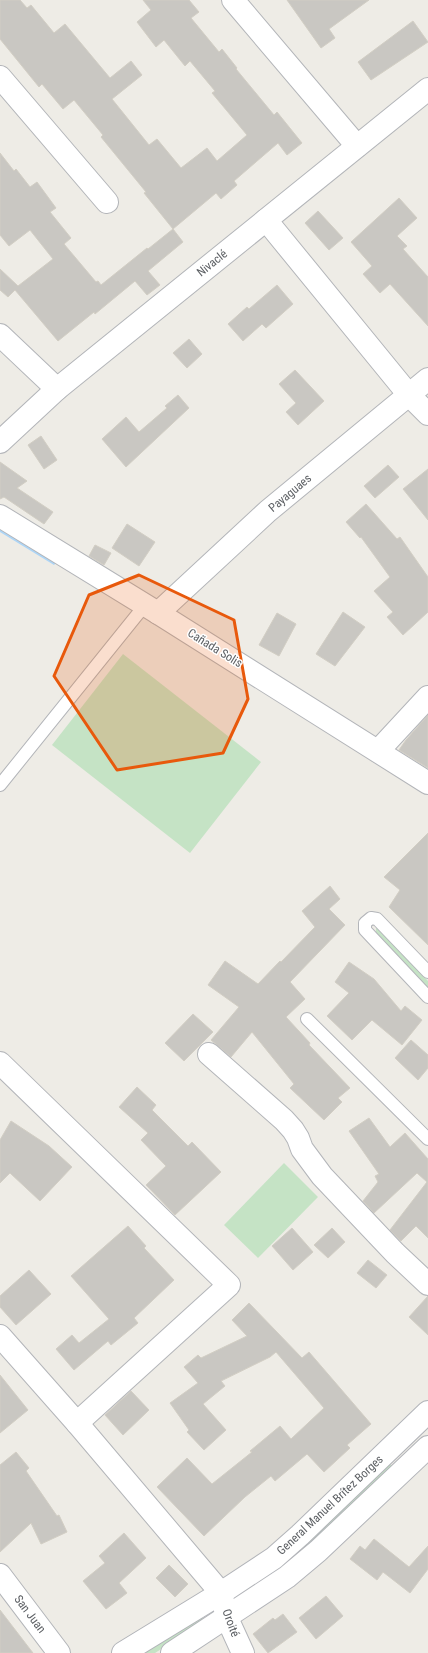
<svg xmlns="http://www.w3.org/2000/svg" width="428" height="1653" viewBox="0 0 428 1653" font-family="'Roboto Condensed',sans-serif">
<rect width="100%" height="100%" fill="#eeece6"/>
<!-- green -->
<g fill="#c5e3c5">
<polygon points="123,654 261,762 190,853 52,745"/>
<polygon points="376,928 379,929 428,981 428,988 376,932"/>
<polygon points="284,1163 318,1197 258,1258 224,1225"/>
<polygon points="389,1464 393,1466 300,1555 298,1551"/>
<polygon points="201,1617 204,1619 203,1622 155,1653 144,1653"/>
</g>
<!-- water -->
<polygon fill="#add5f6" points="0,529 56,563 54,565 0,532"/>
<!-- building -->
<g fill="#c9c7c2" stroke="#d2cec4">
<polygon points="0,0 20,0 27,8 31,5 54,33 65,24 110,78 131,61 142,75 112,99 149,145 157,139 181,168 207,148 217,161 247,135 212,93 215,91 190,61 185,66 164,40 156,47 137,22 151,10 143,0 189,0 199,12 191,18 219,52 222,49 237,68 236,69 274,115 277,112 302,143 287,155 278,143 234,181 237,185 221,199 216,193 173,229 144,193 146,192 101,137 103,135 74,100 63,109 42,84 39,87 0,39"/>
<polygon points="287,0 369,0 329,29 335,38 321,48"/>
<polygon points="413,21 428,42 371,80 358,62"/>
<polygon points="0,153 14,171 16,169 30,187 37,182 56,208 50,212 71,238 64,244 96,282 98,281 101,285 147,248 148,249 173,229 183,242 148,271 160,285 147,295 135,281 95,314 94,312 58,341 15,290 8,297 0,290 0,269 18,286 53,259 30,230 9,246 0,235"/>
<polygon points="399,198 417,218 397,236 407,246 403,249 428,277 428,326 390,284 380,293 363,274 372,266 351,242"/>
<polygon points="318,211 343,238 329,250 305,223"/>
<polygon points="277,285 293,304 266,328 262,324 243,341 228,324 247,307 249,309"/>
<polygon points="189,339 202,354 187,368 173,353"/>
<polygon points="295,370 324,401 298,425 286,412 296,403 279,384"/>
<polygon points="178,395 189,408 126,467 102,439 126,417 139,432 167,408 165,406"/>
<polygon points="41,436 57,460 44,469 28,445"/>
<polygon points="0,462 27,481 17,488 53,512 44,524 4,497 0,499"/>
<polygon points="388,465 399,477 375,498 364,486"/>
<polygon points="428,469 428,520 403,489"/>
<polygon points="366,504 397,539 400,537 428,577 428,612 403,635 387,617 393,612 374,591 390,577 361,537 360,538 346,522"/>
<polygon points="127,524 155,542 139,566 112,548"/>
<polygon points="95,545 111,553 104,565 89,556"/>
<polygon points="343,612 365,627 335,666 316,654"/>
<polygon points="277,613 296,624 279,656 259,645"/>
<polygon points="428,715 428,768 399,750 406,740"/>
<polygon points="428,833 428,945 389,907 400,890 384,877"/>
<polygon points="330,886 340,899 329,909 345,925 290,982 305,999 286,1017 310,1043 309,1045 350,1088 338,1098 342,1102 324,1120 290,1088 294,1084 252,1032 231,1057 211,1040 239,1007 208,985 225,961 258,984 280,961 281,962 315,927 302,911"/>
<polygon points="349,962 374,979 401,1011 405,1006 422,1020 402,1045 372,1020 352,1040 327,1016 349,993 335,982"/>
<polygon points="193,1014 213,1032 184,1061 165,1043"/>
<polygon points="411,1040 428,1055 428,1068 418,1080 395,1058"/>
<polygon points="137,1087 156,1105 152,1110 188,1146 192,1142 221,1172 175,1215 146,1185 166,1166 141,1140 148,1133 119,1107"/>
<polygon points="369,1118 390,1147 405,1133 428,1159 428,1238 416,1226 401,1241 390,1230 427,1182 417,1173 374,1213 363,1201 378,1182 375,1176 379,1174 349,1131"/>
<polygon points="11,1121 49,1146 72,1167 40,1201 10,1173 0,1183 0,1140"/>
<polygon points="128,1226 146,1246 144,1248 174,1280 134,1318 138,1323 111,1345 108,1341 74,1370 56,1349 72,1335 79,1343 109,1319 71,1276"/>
<polygon points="292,1228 313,1252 293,1270 272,1246"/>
<polygon points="332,1228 345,1242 328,1258 314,1245"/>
<polygon points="368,1260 387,1275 376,1288 357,1273"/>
<polygon points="29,1270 51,1294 16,1325 0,1307 0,1296"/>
<polygon points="428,1296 428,1335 409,1317"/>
<polygon points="249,1303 302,1358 309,1352 371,1424 347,1445 350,1448 324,1472 307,1454 275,1481 271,1476 245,1497 204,1536 157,1487 187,1458 212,1484 252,1452 250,1451 280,1426 291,1439 324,1408 276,1352 270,1357 221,1381 225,1386 203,1404 226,1430 204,1450 187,1432 189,1430 170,1403 198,1383 184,1367 198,1355 201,1358 247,1336 232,1320"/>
<polygon points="0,1375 28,1410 0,1433"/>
<polygon points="131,1391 149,1410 123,1435 105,1415"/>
<polygon points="16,1452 29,1468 26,1471 57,1516 59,1515 67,1532 41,1544 31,1523 0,1552 0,1465"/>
<polygon points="124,1533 146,1558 119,1583 127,1593 106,1609 83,1581 105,1563 99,1556"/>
<polygon points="374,1539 409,1567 428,1546 428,1569 410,1593 383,1572 377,1580 350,1559 360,1546 365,1550"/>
<polygon points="169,1565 188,1584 175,1597 156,1578"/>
<polygon points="326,1596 343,1616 316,1639 299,1618"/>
<polygon points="0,1610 33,1653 0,1653"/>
<polygon points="283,1614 297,1632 268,1653 253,1634 273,1618 275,1620"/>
</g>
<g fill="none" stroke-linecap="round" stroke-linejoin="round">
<defs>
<g id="service">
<polyline points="0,785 145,605"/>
<polyline points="428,972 377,919 371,918 365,923 365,930 428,997"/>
<polyline points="307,1019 428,1139"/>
</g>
<g id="minor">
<polyline points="233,0 357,146"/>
<polyline points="0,77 107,202"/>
<polyline points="266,220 409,395 428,414"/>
<polyline points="0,335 57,389"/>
<polyline points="0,442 57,389 428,89"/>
<polyline points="158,613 268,511 428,379"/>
<polyline points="378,751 428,697"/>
<polyline points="209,1054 284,1120 293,1130 298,1138 302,1149 322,1176 395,1253 428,1284"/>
<polyline points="0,1063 229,1285 77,1423"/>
<polyline points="0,1336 77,1423 221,1593 227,1618 243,1653"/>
<polyline points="0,1575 59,1653"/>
</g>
<polyline id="tertiary" points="0,516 158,613 428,783"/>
<g id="secondary">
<polyline points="123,1653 221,1593 274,1558 300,1535 428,1412"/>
<polyline points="172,1653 287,1577 318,1551 428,1447"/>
</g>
</defs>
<!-- service casing -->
<use href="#service" stroke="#b3b5b9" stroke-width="14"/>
<!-- minor casing -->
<use href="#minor" stroke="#b3b5b9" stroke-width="24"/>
<!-- tertiary casing -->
<use href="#tertiary" stroke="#b3b5b9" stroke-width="24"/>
<!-- secondary casing -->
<use href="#secondary" stroke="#b2b4b9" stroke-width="24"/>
<!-- service -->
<use href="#service" stroke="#fff" stroke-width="12"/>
<!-- minor -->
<use href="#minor" stroke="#fff" stroke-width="22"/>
<!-- tertiary -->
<use href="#tertiary" stroke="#fff" stroke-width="22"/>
<!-- secondary -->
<use href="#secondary" stroke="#fff" stroke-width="22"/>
</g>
<!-- marked area -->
<path fill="#e8590c" fill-opacity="0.2" stroke="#e8590c" stroke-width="3" stroke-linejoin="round" d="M139,575L234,620L248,699L223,753L117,770L54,676L89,595Z"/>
<g text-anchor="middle" stroke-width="3" stroke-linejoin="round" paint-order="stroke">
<!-- street labels -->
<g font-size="12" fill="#5d6064" stroke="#fff">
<text transform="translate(212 263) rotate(-39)" y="4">Nivaclé</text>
<text transform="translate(290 493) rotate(-40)" y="4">Payaguaes</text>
<text transform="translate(215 648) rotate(32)" y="4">Cañada Solis</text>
<text transform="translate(330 1505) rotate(-43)" y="4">General Manuel Brítez Borges</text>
<text transform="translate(30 1614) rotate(53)" y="4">San Juan</text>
<text transform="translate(231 1623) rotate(70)" y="4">Oroité</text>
</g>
</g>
</svg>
